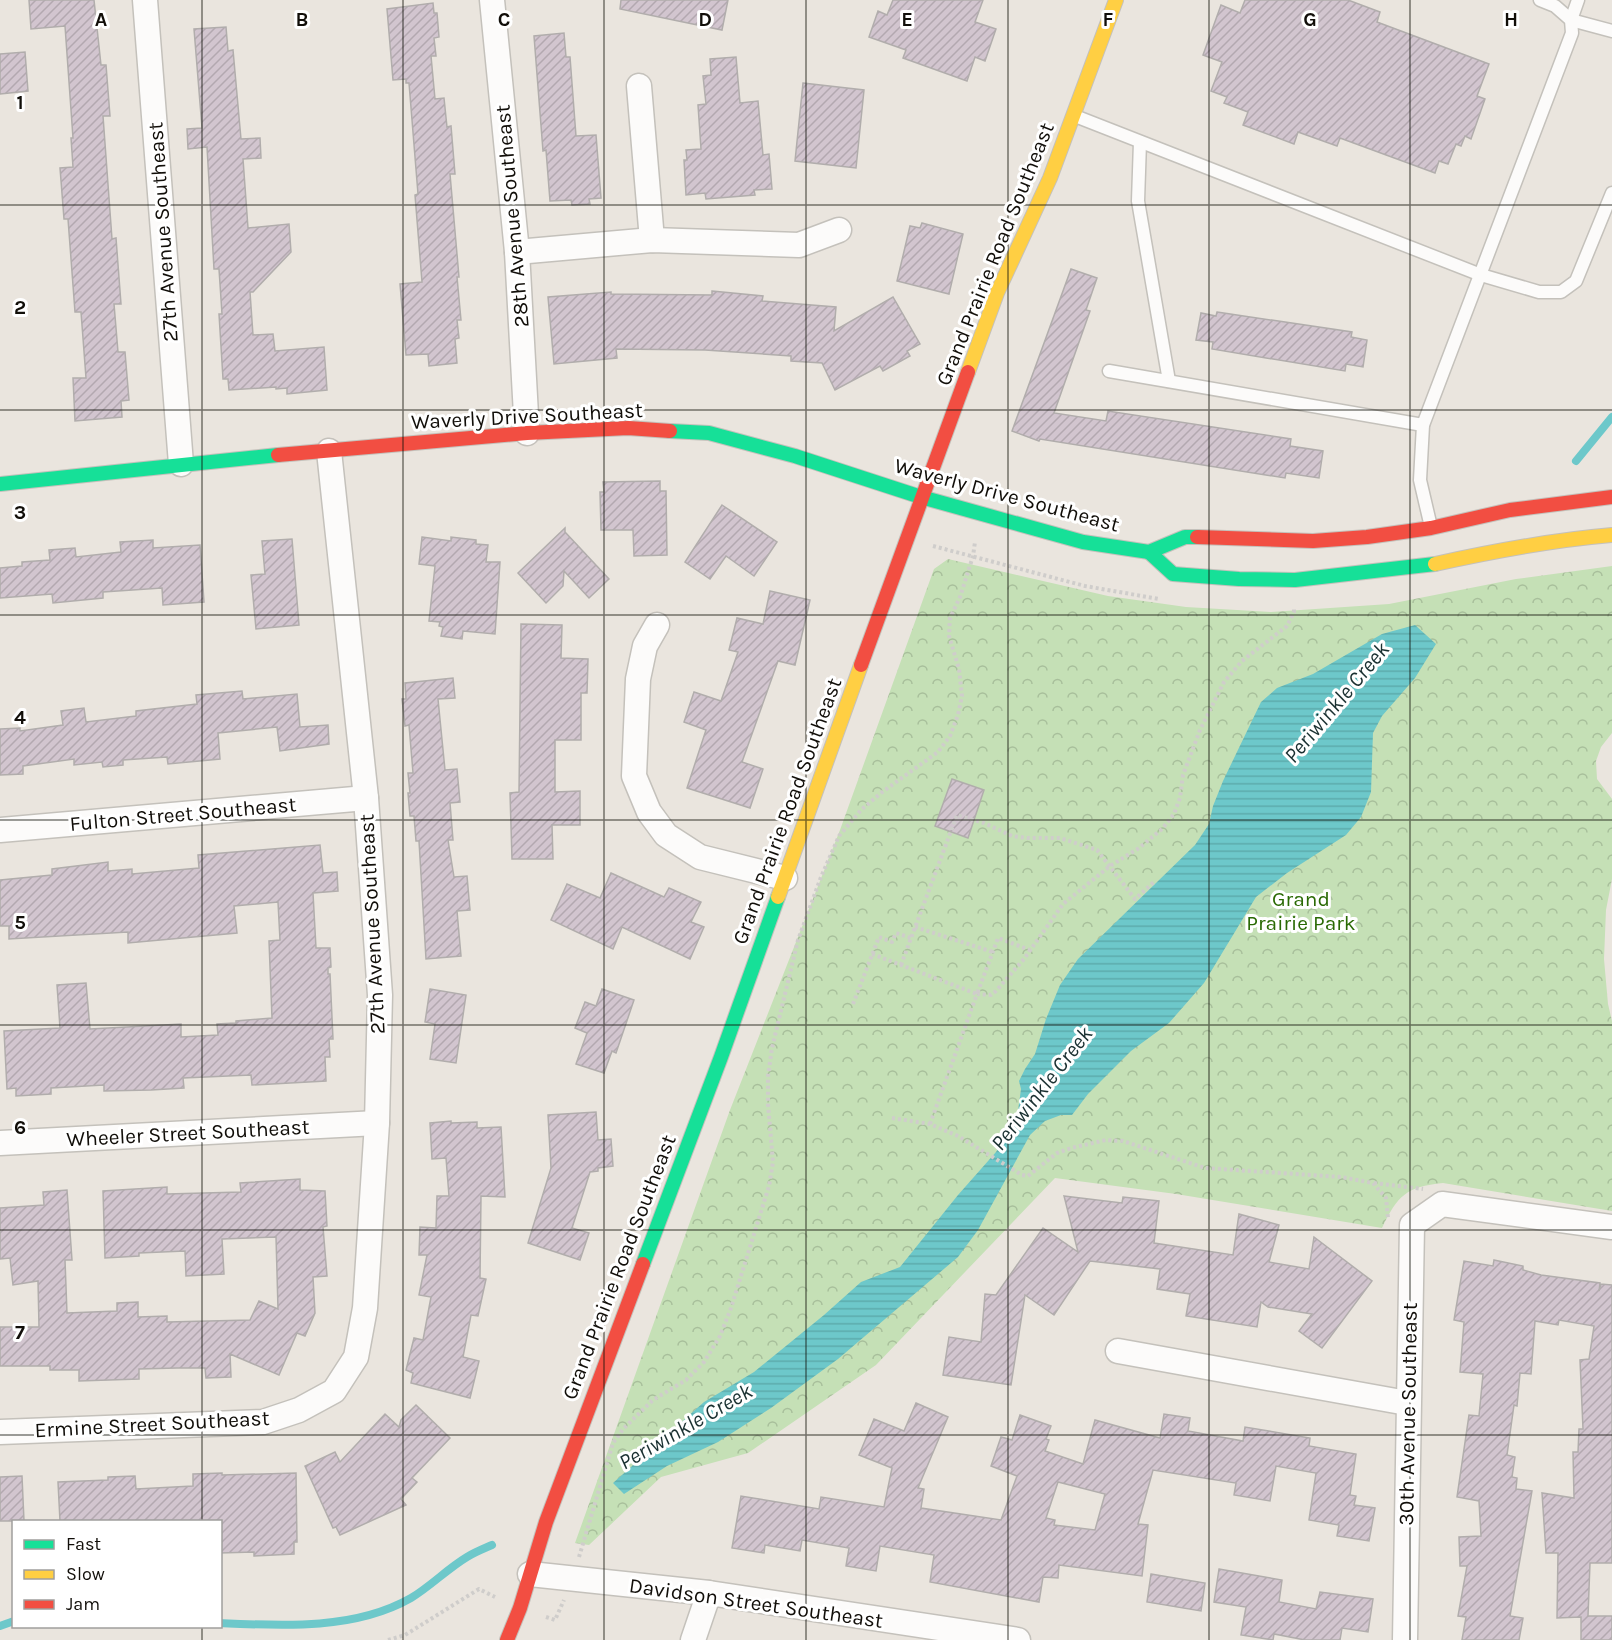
<svg xmlns="http://www.w3.org/2000/svg" width="1612" height="1640" viewBox="0 0 1612 1640" font-family="Karla,sans-serif">
<defs>
<pattern id="park-crowns" width="20" height="18" patternUnits="userSpaceOnUse" patternTransform="scale(1.5)"><rect width="20" height="18" fill="#c5e0b6"/><path d="M2 6a3 3 0 1 1 6 0M12 15a3 3 0 1 1 6 0" fill="none" stroke="#a8bf9b"/></pattern>
<pattern id="water-rules" width="6" height="5" patternUnits="userSpaceOnUse" patternTransform="scale(1.5)"><rect width="6" height="5" fill="#6dc8ca"/><path d="M0 2.5h6" fill="none" stroke="#5dabac"/></pattern>
<pattern id="building-hatch" width="6" height="6" patternUnits="userSpaceOnUse" patternTransform="scale(1.5)"><rect width="6" height="6" fill="#d2c5cf"/><path d="M-1 1l2-2M0 6l6-6M5 7l2-2" fill="none" stroke="#b3a8b0"/></pattern>
</defs>
<rect width="100%" height="100%" fill="#eae5de"/>
<!-- park -->
<path fill="url(#park-crowns)" d="M948,559L1108,596L1186,607L1271,612L1389,604L1516,579L1612,566V733L1601,747L1596,761L1597,779L1612,799V879L1606,910L1604,959L1608,1004L1612,1021V1211L1443,1183C1406,1187 1398,1195 1382,1228L1176,1194L1055,1178L876,1365L748,1453L661,1477L589,1545L575,1543L730,1110L840,830L934,569Z"/>
<!-- water -->
<polygon fill="url(#water-rules)" points="1415,625 1436,644 1415,678 1382,716 1373,733 1371,792 1361,817 1346,835 1287,873 1256,897 1204,983 1169,1023 1131,1051 1088,1094 1072,1115 1061,1115 1045,1121 1030,1135 978,1230 958,1257 838,1359 771,1408 718,1442 667,1466 624,1494 613,1483 704,1402 754,1372 824,1315 861,1282 900,1267 958,1195 996,1152 1008,1134 1018,1111 1021,1089 1019,1081 1025,1069 1035,1054 1046,1019 1060,985 1078,959 1195,845 1209,824 1213,806 1223,781 1261,702 1277,688 1313,674 1382,634"/>
<g fill="none" stroke-linecap="round" stroke-linejoin="round">
<!-- stream -->
<g stroke="#6dc8ca" stroke-width="8">
<polyline points="1576,461 1612,417"/>
<path d="M220,1623C283,1626 355,1630 411,1598C431,1586 447,1569 467,1557C475,1552 483,1549 492,1545"/>
<polyline points="0,1626 14,1621"/>
</g>
</g>
<!-- building -->
<g fill="url(#building-hatch)" stroke="#b1adac" stroke-width="1.5" fill-rule="evenodd">
<polygon points="29,0 94,0 101,65 106,65 110,116 103,116 112,239 116,238 121,304 114,304 118,352 125,352 129,400 121,401 122,417 75,421 73,378 86,378 81,312 75,312 68,219 64,219 60,168 73,167 71,138 73,138 65,26 31,29"/>
<polygon points="621,0 728,0 722,30 620,9"/>
<polygon points="893,0 983,0 975,22 996,29 985,61 975,57 967,81 903,58 906,50 869,37 878,11 887,15"/>
<polygon points="1245,0 1348,0 1380,12 1377,22 1489,64 1477,96 1485,99 1471,139 1465,136 1461,146 1456,144 1448,164 1439,161 1435,173 1340,138 1337,146 1298,132 1294,144 1243,125 1248,112 1224,103 1227,97 1211,91 1222,62 1203,55 1221,5 1240,13"/>
<polygon points="433,3 434,13 437,13 439,37 434,38 436,56 431,56 435,99 444,98 447,127 451,126 455,174 450,174 459,277 457,277 461,320 457,320 459,338 455,339 457,363 429,366 428,354 406,355 400,284 422,282 415,195 418,194 409,83 406,83 406,79 393,80 387,9"/>
<polygon points="226,27 228,51 233,50 241,139 260,138 261,158 243,159 248,228 289,224 291,252 253,292 250,292 253,335 273,334 275,351 324,347 327,390 287,394 287,388 276,389 276,387 229,390 228,379 223,379 219,314 222,314 219,269 214,269 207,147 188,149 187,129 202,128 194,29"/>
<polygon points="564,33 566,57 570,57 576,136 596,135 601,198 589,199 590,204 572,205 571,200 550,201 546,150 543,151 534,36"/>
<polygon points="25,52 28,91 0,94 0,54"/>
<polygon points="736,57 740,103 758,101 763,155 769,154 772,189 754,190 755,195 706,199 705,193 686,195 684,160 687,160 686,150 701,149 698,105 706,104 703,76 711,75 710,59"/>
<polygon points="803,83 864,90 856,168 795,161"/>
<polygon points="922,223 963,234 949,294 897,281 910,226 920,228"/>
<polygon points="1071,269 1097,278 1086,310 1090,311 1054,413 1106,421 1108,411 1291,439 1290,446 1323,451 1319,478 1286,473 1285,478 1040,439 1039,441 1012,431"/>
<polygon points="712,291 763,296 762,301 836,307 834,331 893,297 920,344 907,351 910,356 883,371 880,366 835,390 822,363 791,361 791,356 705,350 616,349 617,358 554,364 548,297 611,292 611,294 712,295"/>
<polygon points="1217,312 1352,332 1351,337 1367,340 1363,367 1346,364 1345,371 1212,349 1213,342 1196,340 1201,313 1216,316"/>
<polygon points="660,481 660,491 666,491 667,555 634,556 633,530 601,530 600,492 604,492 603,482"/>
<polygon points="722,505 777,542 754,576 726,556 710,579 685,562"/>
<polygon points="565,528 565,532 609,579 589,598 564,571 563,586 546,603 518,573"/>
<polygon points="422,537 451,541 451,537 476,540 476,544 488,545 486,562 500,562 495,634 463,631 462,639 441,636 443,627 439,626 440,622 429,621 435,566 419,564"/>
<polygon points="292,539 299,625 256,629 251,575 265,574 262,541"/>
<polygon points="153,540 153,548 200,545 204,602 163,605 162,588 103,592 103,598 53,603 52,594 0,598 0,568 22,566 22,562 50,560 49,550 75,548 76,557 121,552 120,542"/>
<polygon points="770,591 810,600 795,665 778,661 742,762 763,769 750,808 687,788 706,730 684,722 694,692 721,701 738,652 729,650 737,618 763,624"/>
<polygon points="521,624 562,625 561,658 588,659 587,693 581,693 581,740 555,740 555,792 580,791 580,825 552,825 553,859 512,859 510,793 519,792"/>
<polygon points="453,678 455,698 438,699 445,770 457,769 460,802 450,803 453,840 448,840 454,877 467,876 470,910 457,911 461,956 426,959 419,841 416,841 414,816 410,816 408,793 410,793 408,773 413,773 409,725 405,726 402,699 406,699 405,683"/>
<polygon points="242,691 243,699 297,694 300,727 328,725 329,744 280,751 277,727 218,733 220,759 168,764 167,757 123,760 123,765 103,767 102,762 74,765 74,759 23,766 23,774 0,775 0,729 20,728 20,731 63,725 61,711 84,708 86,722 136,716 136,711 197,704 196,695"/>
<polygon points="952,779 984,790 968,838 935,826"/>
<polygon points="320,845 323,873 337,872 338,891 313,893 316,948 330,948 331,967 328,968 328,974 330,974 333,1039 329,1039 330,1057 325,1057 326,1081 252,1085 251,1075 183,1078 184,1088 151,1090 104,1091 104,1085 51,1088 51,1094 16,1096 16,1088 7,1089 4,1031 60,1028 57,985 86,983 90,1029 181,1024 181,1037 218,1035 217,1024 236,1023 236,1021 272,1018 269,941 280,940 278,902 234,906 237,933 128,943 128,932 9,939 9,926 0,926 0,880 52,875 52,869 108,862 108,871 132,869 132,874 199,868 198,855"/>
<polygon points="611,873 664,897 669,888 701,902 691,922 704,927 690,959 622,927 613,949 551,920 567,884 600,898"/>
<polygon points="430,989 466,995 456,1063 430,1059 435,1024 425,1022"/>
<polygon points="602,989 634,1000 616,1053 612,1051 604,1073 576,1064 587,1033 575,1028 585,1002 596,1006"/>
<polygon points="596,1112 598,1140 611,1139 613,1166 598,1168 598,1171 590,1172 572,1228 589,1233 580,1260 528,1243 551,1168 548,1115"/>
<polygon points="451,1121 451,1123 477,1122 477,1128 501,1127 505,1197 481,1196 480,1278 486,1279 478,1316 471,1315 463,1357 479,1361 470,1398 411,1383 413,1373 406,1370 414,1338 423,1340 431,1297 419,1295 427,1255 419,1255 420,1227 436,1228 437,1196 449,1196 446,1158 432,1159 430,1123"/>
<polygon points="300,1179 300,1190 325,1191 327,1226 323,1227 327,1276 313,1277 315,1313 305,1336 297,1333 279,1375 230,1354 231,1377 206,1378 205,1368 177,1368 139,1369 139,1379 79,1381 79,1370 50,1370 50,1366 0,1366 0,1327 39,1327 38,1281 13,1285 10,1258 0,1259 0,1208 44,1205 43,1192 67,1190 72,1260 65,1260 67,1313 117,1311 117,1303 138,1302 138,1317 167,1316 167,1322 250,1320 259,1301 278,1309 276,1237 222,1239 224,1274 186,1276 185,1251 139,1253 139,1256 105,1258 103,1191 167,1187 167,1194 241,1192 240,1183"/>
<polygon points="1064,1196 1122,1203 1123,1197 1159,1201 1154,1243 1233,1255 1239,1214 1279,1225 1269,1262 1309,1269 1314,1237 1372,1281 1322,1348 1299,1331 1312,1314 1268,1307 1261,1302 1257,1327 1186,1316 1190,1294 1157,1289 1160,1269 1090,1261 1054,1315 1025,1295 1011,1385 943,1375 949,1337 981,1342 985,1294 996,1295 1043,1228 1078,1252"/>
<polygon points="1494,1260 1523,1266 1523,1270 1541,1275 1600,1283 1599,1291 1601,1284 1612,1285 1612,1563 1590,1563 1588,1616 1612,1616 1612,1640 1581,1640 1581,1617 1557,1618 1558,1553 1546,1553 1542,1493 1574,1498 1573,1452 1578,1452 1579,1429 1583,1429 1580,1360 1589,1359 1594,1326 1559,1320 1558,1325 1535,1321 1531,1374 1520,1373 1517,1406 1514,1405 1507,1455 1515,1457 1512,1477 1517,1478 1516,1489 1532,1491 1510,1616 1523,1618 1519,1640 1462,1640 1466,1617 1458,1616 1467,1566 1460,1566 1459,1537 1481,1536 1479,1501 1457,1497 1469,1415 1479,1416 1483,1374 1460,1372 1464,1322 1454,1320 1464,1261 1493,1266"/>
<path d="M916,1403L948,1417L918,1488L924,1489L921,1508L1001,1520L1017,1476L991,1466L1001,1437L1012,1440L1020,1415L1051,1426L1046,1439L1049,1440L1045,1451L1083,1464L1095,1420L1160,1438L1164,1414L1190,1418L1188,1431L1243,1441L1245,1427L1310,1438L1309,1446L1356,1454L1350,1495L1356,1496L1354,1505L1375,1508L1369,1541L1337,1536L1339,1525L1309,1520L1316,1473L1276,1466L1270,1501L1234,1495L1236,1483L1153,1470L1138,1524L1148,1525L1142,1576L1059,1565L1058,1578L1043,1577L1039,1602L930,1582L934,1555L880,1546L876,1571L846,1566L849,1548L802,1540L800,1551L765,1545L764,1553L732,1548L741,1496L819,1509L821,1497L884,1507L892,1468L859,1455L874,1419L904,1431ZM1058,1482L1105,1494L1095,1530L1054,1525L1055,1520L1046,1518Z"/>
<polygon points="416,1405 450,1438 412,1478 417,1482 401,1499 406,1505 340,1535 336,1527 333,1528 305,1466 335,1452 340,1462 385,1414 399,1427 401,1420"/>
<polygon points="222,1473 222,1475 296,1473 297,1542 294,1542 294,1554 254,1556 254,1552 220,1553 220,1521 60,1521 58,1482 108,1480 108,1477 135,1476 136,1489 193,1486 193,1474"/>
<polygon points="22,1476 24,1521 0,1521 0,1477"/>
<polygon points="1219,1569 1282,1580 1279,1602 1316,1609 1320,1592 1373,1599 1368,1632 1342,1628 1340,1640 1305,1640 1274,1634 1273,1640 1241,1635 1246,1607 1214,1602"/>
<polygon points="1151,1574 1205,1583 1201,1611 1147,1602"/>
</g>
<g fill="none" stroke-linecap="round" stroke-linejoin="round">
<defs>
<g id="lane">
<polyline points="1578,0 1571,20 1612,31"/>
<polyline points="1075,116 1481,275 1539,292 1561,292 1576,281 1612,193"/>
<polyline points="1140,142 1138,201 1169,381"/>
<polyline points="1109,371 1423,425"/>
<polyline points="1431,527 1420,480 1423,425 1572,33 1571,20 1555,6 1540,0"/>
</g>
<g id="street">
<polyline points="145,0 181,464"/>
<polyline points="492,0 517,252 527,433"/>
<polyline points="639,86 652,240"/>
<polyline points="517,252 652,240 799,245 839,230"/>
<polyline points="657,625 645,646 638,679 634,776 649,812 666,835 700,857 785,878"/>
<polyline points="0,830 366,798"/>
<polyline points="0,1143 377,1123"/>
<polyline points="1118,1351 1407,1403"/>
<polyline points="0,1432 263,1422 299,1410 334,1391 356,1357 365,1308 377,1123 380,995 366,798 329,451"/>
<polyline points="530,1574 709,1593 1018,1640"/>
<polyline points="693,1640 709,1593"/>
<polyline points="1405,1640 1412,1225 1442,1204 1612,1227"/>
</g>
<g id="fast">
<polyline points="670,431 709,433 795,456 921,497 1083,542 1149,552 1185,537 1197,537"/>
<polyline points="0,484 278,455"/>
<polyline points="1149,552 1173,574 1239,579 1295,580 1435,564"/>
<polyline points="643,1264 721,1057 778,897"/>
</g>
<g id="slow">
<polyline points="968,372 997,293 1050,178 1116,0"/>
<path d="M1435,564C1494,551 1552,540 1612,535"/>
<polyline points="778,897 861,665"/>
</g>
<g id="jam">
<polyline points="278,455 527,433 628,428 670,431"/>
<polyline points="1197,537 1313,541 1367,537 1431,528 1510,510 1612,497"/>
<polyline points="861,665 968,372"/>
<polyline points="507,1640 520,1608 546,1522 643,1264"/>
</g>
</defs>
<!-- lane casing -->
<use href="#lane" stroke="#c4c1bb" stroke-width="15"/>
<!-- street casing -->
<use href="#street" stroke="#c4c1bb" stroke-width="27"/>
<!-- fast casing -->
<use href="#fast" stroke="#c4c1bb" stroke-width="16"/>
<!-- slow casing -->
<use href="#slow" stroke="#c4c1bb" stroke-width="16"/>
<!-- jam casing -->
<use href="#jam" stroke="#c4c1bb" stroke-width="16"/>
<!-- path -->
<g stroke="#cfcdcb" stroke-width="4" stroke-dasharray="3 3" stroke-linecap="butt">
<polyline points="933,546 1085,586 1159,599"/>
<polyline points="915,927 993,952"/>
<polyline points="872,954 977,994 998,938 1030,950"/>
<polyline points="901,965 957,815 984,823 1012,836 1027,838 1060,838 1097,850 1135,899 1155,881"/>
<polyline points="853,1004 879,937 892,942 896,933 911,938"/>
<polyline points="892,1118 930,1124 958,1136 1022,1175 1028,1176 1057,1153 1071,1148 1106,1140 1123,1141 1205,1168 1341,1177 1373,1183 1386,1198 1388,1218"/>
<polyline points="930,1124 977,994 991,995 996,991 1024,959 1063,904 1110,866 1139,848 1162,829 1174,814 1180,798 1183,775 1200,730 1224,682 1242,661 1287,626 1294,612 1294,607"/>
<polyline points="1374,1183 1423,1189"/>
<polyline points="579,1557 613,1443 624,1428 653,1400 686,1380 704,1362 720,1336 731,1308 769,1186 773,1162 768,1104 768,1076 772,1048 798,940 821,877 839,836 861,810 881,793 938,752 950,736 958,715 962,696 959,669 949,636 950,618 960,597 973,556 975,542"/>
<polyline points="546,1617 555,1620 564,1600"/>
<polyline points="388,1640 405,1635 479,1589 495,1597"/>
</g>
<!-- lane -->
<use href="#lane" stroke="#fcfbfa" stroke-width="12"/>
<!-- street -->
<use href="#street" stroke="#fcfbfa" stroke-width="24"/>
<!-- fast -->
<use href="#fast" stroke="#16e098" stroke-width="14"/>
<!-- slow -->
<use href="#slow" stroke="#ffcf43" stroke-width="14"/>
<!-- jam -->
<use href="#jam" stroke="#f24e42" stroke-width="14"/>
</g>
<!-- grid -->
<path fill="none" stroke="#110e09" stroke-width="1.5" stroke-opacity="0.55" d="M202,0V1522M403,0V1640M604,0V1640M806,0V1640M1008,0V1640M1209,0V1640M1410,0V1640M0,205H1612M0,410H1612M0,615H1612M0,820H1612M0,1025H1612M0,1230H1612M0,1435H1612M202,1626V1640"/>
<g text-anchor="middle" stroke-width="6" stroke-linejoin="round" paint-order="stroke">
<!-- street labels -->
<g font-size="21" fill="#110e09" stroke="#fff">
<text transform="translate(512 216) rotate(-95)" y="7">28th Avenue Southeast</text>
<text transform="translate(163 232) rotate(-94)" y="7">27th Avenue Southeast</text>
<text transform="translate(995 254) rotate(-68)" y="7">Grand Prairie Road Southeast</text>
<text transform="translate(527 416) rotate(-3)" y="7">Waverly Drive Southeast</text>
<text transform="translate(1007 495) rotate(15)" y="7">Waverly Drive Southeast</text>
<text transform="translate(787 811) rotate(-70)" y="7">Grand Prairie Road Southeast</text>
<text transform="translate(183 814) rotate(-5)" y="7">Fulton Street Southeast</text>
<text transform="translate(372 924) rotate(-93)" y="7">27th Avenue Southeast</text>
<text transform="translate(188 1133) rotate(-3)" y="7">Wheeler Street Southeast</text>
<text transform="translate(619 1267) rotate(-69)" y="7">Grand Prairie Road Southeast</text>
<text transform="translate(1408 1414) rotate(-89)" y="7">30th Avenue Southeast</text>
<text transform="translate(152 1424) rotate(-3)" y="7">Ermine Street Southeast</text>
<text transform="translate(756 1603) rotate(8)" y="7">Davidson Street Southeast</text>
</g>
<!-- park labels -->
<g font-size="21" fill="#296903" stroke="#fff">
<text x="1301" y="906">Grand<tspan x="1301" dy="24">Prairie Park</tspan></text>
</g>
<!-- water labels -->
<g font-size="22" font-style="italic" fill="#1a3031" stroke="#fff">
<text transform="translate(1336 702) rotate(-50)" y="8">Periwinkle Creek</text>
<text transform="translate(1041 1088) rotate(-52)" y="8">Periwinkle Creek</text>
<text transform="translate(685 1426) rotate(-30)" y="8">Periwinkle Creek</text>
</g>
</g>
<g font-size="20" text-anchor="middle" font-weight="bold" fill="#110e09" stroke="#fff" stroke-width="6" stroke-linejoin="round" paint-order="stroke">
<text x="101" y="26">A</text>
<text x="302" y="26">B</text>
<text x="504" y="26">C</text>
<text x="705" y="26">D</text>
<text x="907" y="26">E</text>
<text x="1108" y="26">F</text>
<text x="1310" y="26">G</text>
<text x="1511" y="26">H</text>
<text x="20" y="109">1</text>
<text x="20" y="314">2</text>
<text x="20" y="519">3</text>
<text x="20" y="724">4</text>
<text x="20" y="929">5</text>
<text x="20" y="1134">6</text>
<text x="20" y="1339">7</text>
</g>
<!-- legend -->
<rect x="12" y="1520" width="210" height="108" fill="#ffffff" stroke="#a09f9d" stroke-width="1.5"/>
<rect x="24" y="1540" width="30" height="9" fill="#16e098" stroke="#a09f9d" stroke-width="1.5"/>
<text x="66" y="1550" font-size="18" fill="#110e09">Fast</text>
<rect x="24" y="1570" width="30" height="9" fill="#ffcf43" stroke="#a09f9d" stroke-width="1.5"/>
<text x="66" y="1580" font-size="18" fill="#110e09">Slow</text>
<rect x="24" y="1600" width="30" height="9" fill="#f24e42" stroke="#a09f9d" stroke-width="1.5"/>
<text x="66" y="1610" font-size="18" fill="#110e09">Jam</text>
</svg>
